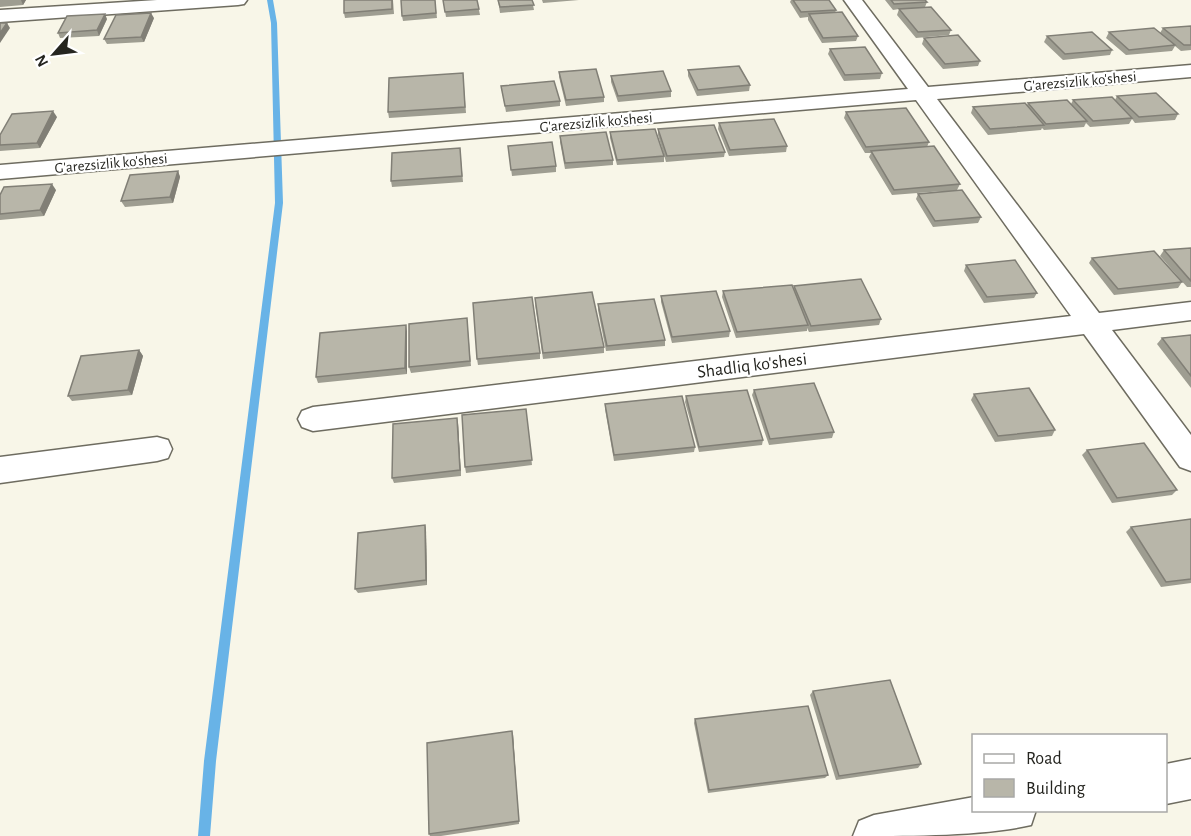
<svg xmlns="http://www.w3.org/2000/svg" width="1191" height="836" viewBox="0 0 1191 836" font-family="'Alegreya Sans',sans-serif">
<rect width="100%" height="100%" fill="#f8f6e8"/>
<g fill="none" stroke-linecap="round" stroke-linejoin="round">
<!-- stream -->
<polygon fill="#68b3e7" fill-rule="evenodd" points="267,0 273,0 277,23 283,203 216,761 210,836 198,836 204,761 275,203 271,23"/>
<defs>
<g id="minor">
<polygon points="157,0 247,0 244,4 238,5 0,22 0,10"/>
<polygon points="844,0 862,0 928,87 1191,65 1191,77 937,99 1099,313 1191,302 1191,320 1112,330 1191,435 1191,471 1180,467 1084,334 313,431 302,427 298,419 302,411 313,407 1071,316 916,100 0,179 0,165 908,89"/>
<polygon points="157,437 168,440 172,449 168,458 157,461 0,483 0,457"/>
<polygon points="1191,759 1191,799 1166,804 1166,764"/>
<path d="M974,797V810H1036L1031,825C984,836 905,836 853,836L859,821L874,815Z"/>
</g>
</defs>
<!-- minor casing -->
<use href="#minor" stroke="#6e6c60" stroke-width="3"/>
<!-- minor -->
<use href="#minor" fill="#fff" fill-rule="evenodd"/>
</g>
<!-- wall -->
<g fill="#9e9d91">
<polygon points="0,0 26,0 23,5 0,7"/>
<polygon points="344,0 393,0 394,14 345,18 344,13"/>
<polygon points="435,0 437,18 403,21 402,16"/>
<polygon points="443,0 477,0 480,15 446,17"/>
<polygon points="498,0 532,0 534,10 500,13"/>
<polygon points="542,0 579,0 543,3"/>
<polygon points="791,0 829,0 836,10 835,13 858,36 856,41 822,43 808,20 808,17 800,18 790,2"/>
<polygon points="885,0 925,0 927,2 925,7 951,30 949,35 916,38 897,15 899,9 893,10"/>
<polygon points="154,18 144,42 107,44 104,39"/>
<polygon points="107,19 99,36 60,38 58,33"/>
<polygon points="1191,26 1191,50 1181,51 1175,46 1172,51 1126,55 1106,38 1109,32 1160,33 1163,28"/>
<polygon points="1047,36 1112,50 1110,55 1063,60 1044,42"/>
<polygon points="924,38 980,61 978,66 943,69 922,44"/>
<polygon points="830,49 882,73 880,79 844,81 828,54"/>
<polygon points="688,70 750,85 749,91 697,96 688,76"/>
<polygon points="559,72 604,97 604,102 566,106 559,77"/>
<polygon points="463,73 466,113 389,118 388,112"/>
<polygon points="611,76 671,91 671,97 618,102 611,82"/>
<polygon points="501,86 560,101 560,106 506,112"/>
<polygon points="1117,96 1178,114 1175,120 1135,123 1132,119 1129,124 1090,127 1086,123 1084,127 1044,130 1042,128 1041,130 988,135 971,113 973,107 1027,105 1028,103 1071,104 1073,100 1115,100"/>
<polygon points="846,112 929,142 927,147 960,184 957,190 981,217 978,223 933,227 916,199 918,194 943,191 892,195 869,157 871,153 865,153 844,118"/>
<polygon points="57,117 40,148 0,151 0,135"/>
<polygon points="719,123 787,146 786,152 729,156 718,129"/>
<polygon points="658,129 725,152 724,157 666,162 658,135"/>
<polygon points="610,132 664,156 664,162 617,165 610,138"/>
<polygon points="560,136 613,160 613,165 565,169 560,142"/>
<polygon points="508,146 556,166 556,172 512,176"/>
<polygon points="460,148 463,182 392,187 391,181"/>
<polygon points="178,171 180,177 173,203 125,207 121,201"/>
<polygon points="56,190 44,216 0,220 0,195"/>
<polygon points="1191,248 1191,287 1187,287 1160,256 1164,250"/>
<polygon points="1092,258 1182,282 1178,288 1114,295 1089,263"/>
<polygon points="966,265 1037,293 1034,298 984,303 964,271"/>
<polygon points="794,286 881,319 879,325 809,332 807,328 807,331 736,338 722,297 723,291 793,289"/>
<polygon points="661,296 730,331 729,337 672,343 661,302"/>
<polygon points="535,304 604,347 604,353 543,359"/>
<polygon points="598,304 665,340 665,346 606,351 598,310"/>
<polygon points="467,318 471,366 411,373 409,367"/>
<polygon points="407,331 407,374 318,383 316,377"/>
<polygon points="1191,335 1191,388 1157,344 1162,338"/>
<polygon points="139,350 143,356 132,395 72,401 68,396"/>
<polygon points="540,353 540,359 478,365 477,359"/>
<polygon points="754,390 834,432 832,438 769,445 752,395"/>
<polygon points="974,394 1055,430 1052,436 995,442 971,400"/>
<polygon points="686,396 763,440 762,445 699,452 685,402"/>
<polygon points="605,404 695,447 694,452 614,461 605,409"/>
<polygon points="526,409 532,465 466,473 465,467"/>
<polygon points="458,423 461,476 394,483 392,478"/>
<polygon points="1087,450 1177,490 1172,495 1112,503 1082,455"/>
<polygon points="1191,519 1191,583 1161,587 1126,532 1131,527"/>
<polygon points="425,525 426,530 427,585 358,593 355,589"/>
<polygon points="813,691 921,764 918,768 836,780 810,695"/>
<polygon points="695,719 828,775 825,778 708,793 694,723"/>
<polygon points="513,734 519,824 441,836 430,836 429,834"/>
</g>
<!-- shaded-wall -->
<g fill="#817f76">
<polygon points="21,0 26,0 23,5"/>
<polygon points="151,13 154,18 144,42 141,37"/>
<polygon points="105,14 107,19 99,36 97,30"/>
<polygon points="7,23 10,28 0,43 0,33"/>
<polygon points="53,111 57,117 40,148 37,143"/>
<polygon points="178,171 180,177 173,203 170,197"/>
<polygon points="52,184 56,190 44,216 40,210"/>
<polygon points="406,325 407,331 407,374 405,368"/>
<polygon points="139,350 143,356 132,395 128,390"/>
<polygon points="457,418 458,423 461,476 460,470"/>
<polygon points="425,525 426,530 427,585 426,580"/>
<polygon points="512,731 513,734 519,824 519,821"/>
</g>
<!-- building -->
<g fill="#b8b6a9" stroke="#817f76" stroke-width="1.5">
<polygon points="344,0 392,0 392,9 344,13"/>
<polygon points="401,0 435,0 436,13 402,16"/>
<polygon points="443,0 477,0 479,9 445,12"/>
<polygon points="498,0 532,0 534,5 500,7"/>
<polygon points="793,0 829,0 836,10 801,12"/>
<polygon points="891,0 925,0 927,2 894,4"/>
<polygon points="931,7 951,30 918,32 899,9"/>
<polygon points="842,12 858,36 823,38 809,14"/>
<polygon points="151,13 141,37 104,39 116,15"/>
<polygon points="105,14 97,30 58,33 67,16"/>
<polygon points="0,23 7,23 0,33"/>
<polygon points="1191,26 1191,45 1184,45 1163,28"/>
<polygon points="1154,28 1175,45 1129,50 1109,32"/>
<polygon points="1092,32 1112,50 1065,54 1047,36"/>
<polygon points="958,35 980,61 945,64 924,38"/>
<polygon points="865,47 882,73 845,75 830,49"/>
<polygon points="739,66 750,85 698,90 688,70"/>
<polygon points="596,69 604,97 566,100 559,72"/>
<polygon points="663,71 671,91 618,96 611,76"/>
<polygon points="463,73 465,107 388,112 389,78"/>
<polygon points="554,81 560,101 505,106 501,86"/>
<polygon points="1156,93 1178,114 1139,117 1117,96"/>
<polygon points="1112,97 1132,118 1093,121 1073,100"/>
<polygon points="1067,100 1087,121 1046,124 1028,103"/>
<polygon points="1025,103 1044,125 990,129 973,107"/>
<polygon points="906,108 929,142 866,147 846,112"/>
<polygon points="53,111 37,143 0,145 0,135 12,114"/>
<polygon points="774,119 787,146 730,150 719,123"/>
<polygon points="714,125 725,152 667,156 658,129"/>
<polygon points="655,129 664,156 617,160 610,132"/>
<polygon points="606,132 613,160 565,163 560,136"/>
<polygon points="552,142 556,166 511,170 508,146"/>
<polygon points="934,146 960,184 894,190 871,151"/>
<polygon points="460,148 462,176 391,181 392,153"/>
<polygon points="178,171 170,197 121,201 130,175"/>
<polygon points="52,184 40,210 0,214 0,195 4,187"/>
<polygon points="962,190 981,217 935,221 918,194"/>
<polygon points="1191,248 1191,281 1164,250"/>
<polygon points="1154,251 1182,282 1118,289 1092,258"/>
<polygon points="1015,260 1037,293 987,297 966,265"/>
<polygon points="861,279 881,319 811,326 794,286"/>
<polygon points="792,285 808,325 737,332 723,291"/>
<polygon points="716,291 730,331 672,337 661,296"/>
<polygon points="592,292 604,347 543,353 535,298"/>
<polygon points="532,297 540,353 477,359 473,303"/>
<polygon points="654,299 665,340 607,346 598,304"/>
<polygon points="467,318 470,361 409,367 409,324"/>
<polygon points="406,325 405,368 316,377 320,333"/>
<polygon points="1191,335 1191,376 1162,338"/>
<polygon points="139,350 128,390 68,396 81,356"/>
<polygon points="814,383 834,432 770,439 754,390"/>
<polygon points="1029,388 1055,430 998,436 974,394"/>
<polygon points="747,390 763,440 699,447 686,396"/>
<polygon points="682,396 695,447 614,455 605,404"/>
<polygon points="526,409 532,460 465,467 462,415"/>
<polygon points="457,418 460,470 392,478 393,424"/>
<polygon points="1144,443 1177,490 1117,498 1087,450"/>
<polygon points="1191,519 1191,579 1166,582 1131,527"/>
<polygon points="425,525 426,580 355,589 358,533"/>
<polygon points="890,680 921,764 839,776 813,691"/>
<polygon points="808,706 828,775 709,790 695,719"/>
<polygon points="512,731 519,821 429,834 427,743"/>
</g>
<g text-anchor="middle" stroke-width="4.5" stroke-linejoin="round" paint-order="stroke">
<!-- far-street labels -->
<g font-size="15" fill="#252520" stroke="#fff">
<text transform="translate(1080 81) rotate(-5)" y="5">G'arezsizlik ko'shesi</text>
<text transform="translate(596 122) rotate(-5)" y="5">G'arezsizlik ko'shesi</text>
<text transform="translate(111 163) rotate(-5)" y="5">G'arezsizlik ko'shesi</text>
</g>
<!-- street labels -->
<g font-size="18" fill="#252520" stroke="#fff">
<text transform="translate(752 365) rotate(-7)" y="6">Shadliq ko'shesi</text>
</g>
</g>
<!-- legend -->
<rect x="972" y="734" width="195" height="78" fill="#ffffff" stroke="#a8a8a6" stroke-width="1.5"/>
<rect x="984" y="754" width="30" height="9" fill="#ffffff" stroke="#a8a8a6" stroke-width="1.5"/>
<text x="1026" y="764" font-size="18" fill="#252520">Road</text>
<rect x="984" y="779" width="30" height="18" fill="#b8b6a9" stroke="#a8a8a6" stroke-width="1.5"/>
<text x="1026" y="794" font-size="18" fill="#252520">Building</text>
<!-- north arrow -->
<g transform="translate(54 54) rotate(242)" stroke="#ffffff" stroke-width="4.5" paint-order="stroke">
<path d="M0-4.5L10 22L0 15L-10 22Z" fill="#252520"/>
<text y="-9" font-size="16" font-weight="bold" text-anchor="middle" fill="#252520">N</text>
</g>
</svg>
